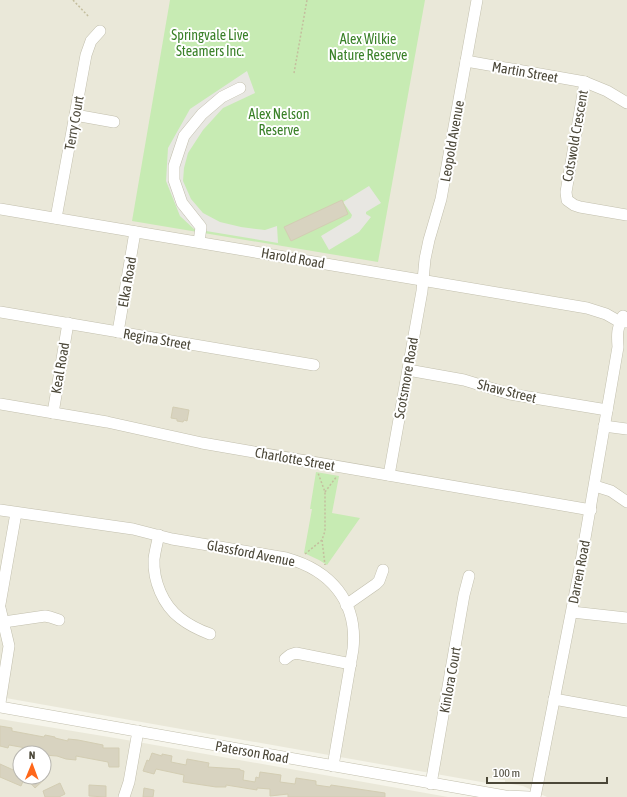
<svg xmlns="http://www.w3.org/2000/svg" width="627" height="797" viewBox="0 0 627 797" font-family="'Asap Condensed',sans-serif">
<rect width="100%" height="100%" fill="#f6f5eb"/>
<!-- residential -->
<g fill="#eae8d9" fill-rule="evenodd">
<polygon points="0,0 627,0 627,797 547,797 523,786 505,783 505,780 489,778 487,783 0,697"/>
<path d="M0,719L121,739L448,797H0ZM20,753H44V777H20Z"/>
</g>
<!-- green -->
<g fill="#c7ebb3">
<polygon points="170,0 425,0 378,262 132,221"/>
<polygon points="316,472 339,476 332,513 360,518 327,565 319,560 304,553 312,509 310,509"/>
</g>
<!-- parking -->
<g fill="#e8e7e2">
<polygon points="247,71 255,93 223,108 203,130 188,153 184,168 183,181 191,199 203,213 220,222 241,227 265,230 277,226 278,243 194,229 180,216 166,181 168,148 190,109"/>
<polygon points="369,186 381,203 366,212 366,214 371,217 359,232 329,250 321,236 351,218 352,215 343,202"/>
</g>
<!-- building -->
<g fill="#d8d3c0" stroke="#d3cdb3">
<polygon points="342,200 348,214 291,241 284,227"/>
<polygon points="173,407 189,410 187,421 184,420 183,422 177,421 177,419 171,418"/>
<polygon points="0,726 12,728 12,731 44,737 45,735 55,737 55,738 68,741 68,739 78,740 103,745 103,748 119,748 119,767 109,767 108,762 76,756 76,760 66,759 57,756 44,755 43,751 9,745 8,748 0,746"/>
<polygon points="152,753 162,756 162,754 172,756 171,762 186,765 187,759 209,763 208,767 240,769 240,770 244,771 243,780 255,782 256,777 259,778 260,772 281,775 280,782 295,784 296,778 316,781 316,785 330,787 331,785 385,793 385,797 288,797 288,794 270,796 270,789 257,788 257,790 226,785 226,787 216,787 183,782 184,775 156,769 154,774 143,771 147,760 149,761"/>
<polygon points="0,764 20,773 20,777 25,777 21,786 0,777"/>
<polygon points="25,777 47,777 35,788"/>
<polygon points="60,783 65,794 59,797 45,797 43,791"/>
<polygon points="89,785 106,786 106,797 89,796"/>
<polygon points="144,788 154,790 153,797 143,797"/>
</g>
<g fill="none" stroke-linecap="round" stroke-linejoin="round">
<defs>
<g id="minor">
<polyline points="466,61 585,82 607,91 627,103"/>
<polyline points="585,82 566,192 567,200 574,205 580,207 627,215"/>
<polyline points="75,115 114,122"/>
<polyline points="0,209 587,308 606,314 620,322 627,322"/>
<polyline points="56,218 86,55 91,41 100,31"/>
<polyline points="199,242 201,227 182,203 174,180 174,166 184,136 202,114 222,97 240,88"/>
<polyline points="0,312 314,365"/>
<polyline points="118,332 135,232"/>
<polyline points="408,370 464,380 510,394 607,410"/>
<polyline points="0,404 107,422 202,443 591,510"/>
<polyline points="53,413 68,323"/>
<polyline points="604,426 627,429"/>
<polyline points="389,475 422,291 425,259 429,240 441,199 477,0"/>
<polyline points="595,486 611,491 627,502"/>
<path d="M0,510L133,529L172,539L286,558C330,570 358,601 353,649L333,766"/>
<path d="M159,535C157,543 155,551 154,559C153,581 163,605 180,618C189,625 199,630 210,634"/>
<polyline points="0,604 16,513"/>
<polyline points="346,605 376,584 379,581 383,570"/>
<polyline points="0,608 9,646 0,703"/>
<polyline points="572,612 627,618"/>
<polyline points="4,622 45,616 50,617 59,620"/>
<polyline points="285,659 290,655 296,653 351,664"/>
<polyline points="554,699 627,712"/>
<polyline points="0,707 505,796 529,797"/>
<polyline points="431,784 464,595 469,576"/>
<polyline points="124,797 129,782 138,731"/>
<path d="M535,797L579,573L618,347C617,335 617,327 623,316"/>
</g>
</defs>
<!-- minor casing -->
<use href="#minor" stroke="#c2bfad" stroke-width="12"/>
<!-- path -->
<g stroke="#c4be9e" stroke-width="1.5" stroke-dasharray="2 2" stroke-linecap="butt">
<polyline points="73,0 89,17"/>
<polyline points="294,73 307,0"/>
<polyline points="325,492 337,476"/>
<polyline points="322,540 325,565"/>
<polyline points="305,554 322,540 325,531 325,492 318,473"/>
</g>
<!-- minor -->
<use href="#minor" stroke="#fff" stroke-width="11"/>
</g>
<g text-anchor="middle" stroke-width="4" stroke-linejoin="round" paint-order="stroke">
<!-- park labels -->
<g font-size="14" fill="#398028" stroke="#fff">
<text x="210" y="40">Springvale Live<tspan x="210" dy="16">Steamers Inc.</tspan></text>
<text x="368" y="44">Alex Wilkie<tspan x="368" dy="16">Nature Reserve</tspan></text>
<text x="279" y="119">Alex Nelson<tspan x="279" dy="16">Reserve</tspan></text>
</g>
<!-- street labels -->
<g font-size="14" fill="#4b4738" stroke="#fff">
<text transform="translate(525 72) rotate(10)" y="5">Martin Street</text>
<text transform="translate(74 123) rotate(-80)" y="5">Terry Court</text>
<text transform="translate(575 136) rotate(-80)" y="5">Cotswold Crescent</text>
<text transform="translate(452 141) rotate(-80)" y="5">Leopold Avenue</text>
<text transform="translate(293 258) rotate(10)" y="5">Harold Road</text>
<text transform="translate(127 282) rotate(-80)" y="5">Elka Road</text>
<text transform="translate(157 339) rotate(10)" y="5">Regina Street</text>
<text transform="translate(60 368) rotate(-80)" y="5">Keal Road</text>
<text transform="translate(406 378) rotate(-80)" y="5">Scotsmore Road</text>
<text transform="translate(507 391) rotate(14)" y="5">Shaw Street</text>
<text transform="translate(295 459) rotate(10)" y="5">Charlotte Street</text>
<text transform="translate(251 553) rotate(11)" y="5">Glassford Avenue</text>
<text transform="translate(579 572) rotate(-79)" y="5">Darren Road</text>
<text transform="translate(450 680) rotate(-80)" y="5">Kinlora Court</text>
<text transform="translate(252 752) rotate(10)" y="5">Paterson Road</text>
</g>
</g>
<!-- north arrow -->
<g transform="translate(32 765) rotate(1)"><circle r="19" fill="#ffffff" stroke="#b7b5af"/>
<path d="M0-3L7 15L0 10L-7 15Z" fill="#ff6719"/>
<text y="-6" font-size="11" font-weight="bold" text-anchor="middle" fill="#4b4738">N</text>
</g>
<!-- scale -->
<path d="M487 777v6h120v-6" fill="none" stroke="#4b4738" stroke-width="2"/>
<text x="493" y="777" font-size="12" fill="#4b4738" stroke="#ffffff" stroke-width="3" paint-order="stroke">100 m</text>
</svg>
